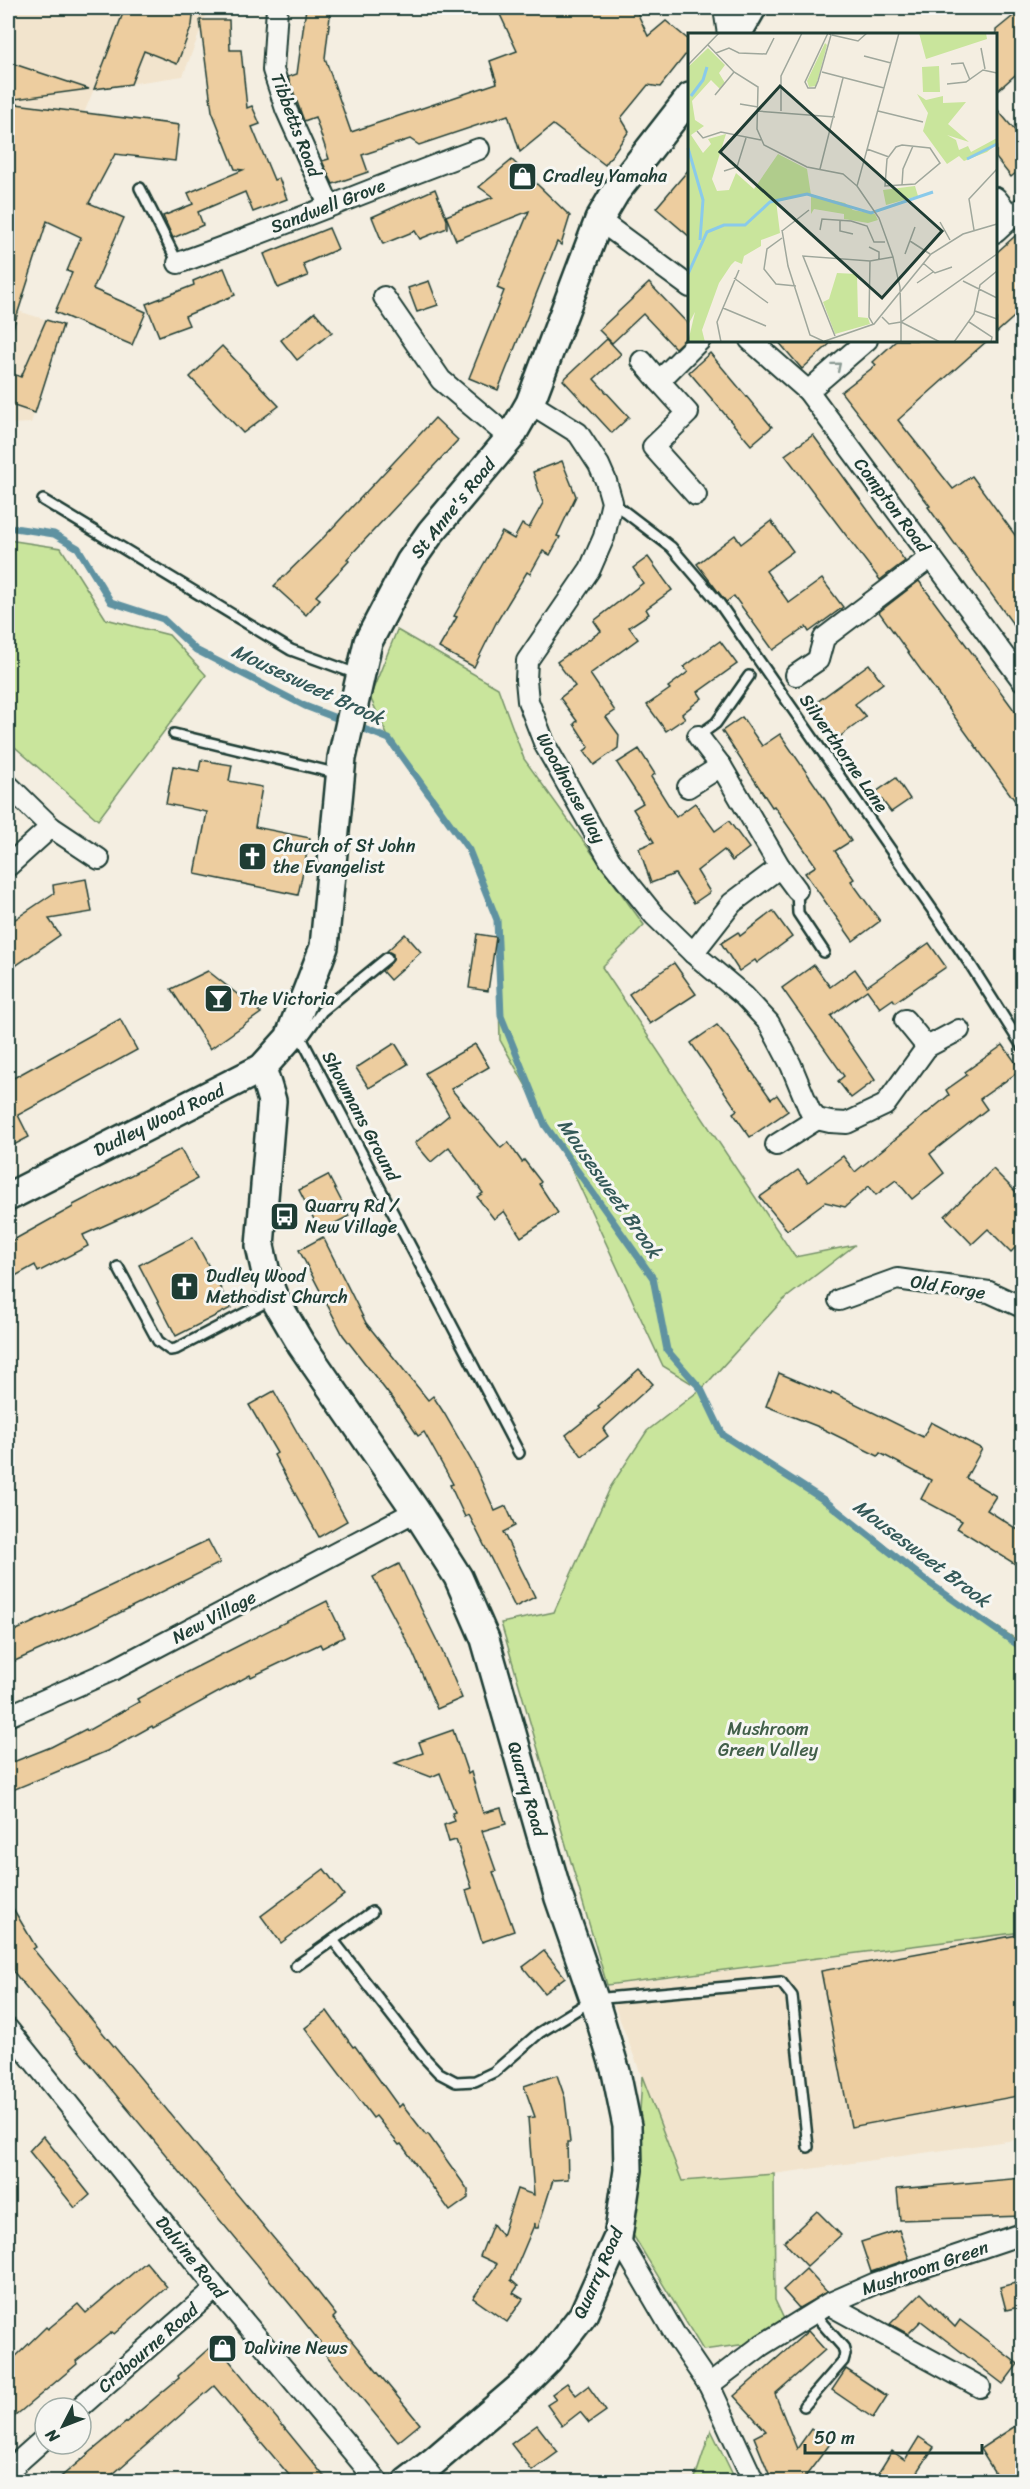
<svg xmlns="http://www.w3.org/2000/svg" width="1030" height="2489" viewBox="0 0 1030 2489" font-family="Sriracha,sans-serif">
<rect width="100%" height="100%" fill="#f4eee1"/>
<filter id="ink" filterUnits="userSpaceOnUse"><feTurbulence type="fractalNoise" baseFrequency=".0167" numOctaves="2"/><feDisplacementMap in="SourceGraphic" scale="12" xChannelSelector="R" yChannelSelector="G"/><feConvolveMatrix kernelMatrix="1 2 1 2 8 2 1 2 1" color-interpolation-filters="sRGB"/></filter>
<g filter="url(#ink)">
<!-- built -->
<g fill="#f2e4cd">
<polygon points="8,8 209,8 183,76 94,89 71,145 18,311 63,325 31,423 8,424"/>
<polygon points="1022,1932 1022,2139 774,2174 682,2181 607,1986"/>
</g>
<!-- green -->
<g fill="#c9e59c" stroke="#749168" stroke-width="1.5">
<polygon points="8,540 61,548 106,619 169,635 206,675 98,820 8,741"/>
<polygon points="397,630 498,688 524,759 644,925 602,967 795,1257 855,1245 782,1301 701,1390 723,1435 824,1500 928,1582 1017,1640 1022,1633 1022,1932 607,1985 501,1623 554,1612 611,1486 647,1431 701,1389 663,1366 566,1157 500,1040 497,920 469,850 389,739 370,697"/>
<polygon points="642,2076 682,2181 774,2174 775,2300 784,2319 747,2344 703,2350 633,2235"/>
<polygon points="711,2430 736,2481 694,2481"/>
</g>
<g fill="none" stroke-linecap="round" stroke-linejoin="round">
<!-- stream -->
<g stroke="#5f92a1" stroke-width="7">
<polyline points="8,527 54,534 78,548 111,602 163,619 196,650 305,706 344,721"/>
<polyline points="354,725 389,739 469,850 497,920 501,1016 545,1125 653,1278 667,1350 701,1389 723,1435 824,1500 928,1582 1022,1648"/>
</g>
</g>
<!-- building -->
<g fill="#edcd9f" stroke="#1f3d34" stroke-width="1.5">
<polygon points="125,8 194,8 192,25 177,64 144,51 131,84 94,89"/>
<polygon points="306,8 331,8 325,58 351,132 497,83 490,61 517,51 497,8 635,8 648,36 666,21 690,41 690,49 660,87 648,85 621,118 629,131 605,165 553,125 520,152 508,115 419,145 410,139 362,155 368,172 333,184 322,161 329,159 315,117 304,121 288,77 297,74"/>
<polygon points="1023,8 1023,68 996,92 996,30"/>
<polygon points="200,20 229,20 230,50 241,50 247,108 252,106 260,124 252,127 274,180 279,178 287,199 253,212 245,192 198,212 203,225 173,238 163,216 193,204 188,193 243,170 235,169 212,111"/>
<polygon points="8,62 89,89 8,100"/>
<polygon points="8,103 179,125 175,161 115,154 89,203 124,218 93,289 146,312 132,345 55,312 72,273 67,271 81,237 47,221 12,331 8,330"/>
<polygon points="996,108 1023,140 1023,167 1011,177 996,158"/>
<polygon points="512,160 570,216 561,245 557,242 498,390 469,378 504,291 497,288 529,211 456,240 446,216 493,197 479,187"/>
<polygon points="690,168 690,237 656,208"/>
<polygon points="435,189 447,220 447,228 420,239 415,231 383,244 372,217"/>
<polygon points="329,228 338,249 303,264 308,276 278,288 264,254"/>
<polygon points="1023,229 1023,309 996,333 996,253"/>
<polygon points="224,268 235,295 185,316 189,325 159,336 146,304 194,285 193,281"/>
<polygon points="429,281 438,305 417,312 408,288"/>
<polygon points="649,283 690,326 690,334 675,348 643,314 612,343 599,330"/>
<polygon points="315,312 332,332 297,360 281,340"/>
<polygon points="46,320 63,325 35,413 8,404 8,372 21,377"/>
<polygon points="607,339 621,354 594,379 629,417 612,433 563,380"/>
<polygon points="777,340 834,340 802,369"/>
<polygon points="897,340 988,340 898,420 953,489 972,476 1023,546 1023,638 928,507 930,506 841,392 876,365 873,362"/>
<polygon points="222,346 279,406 243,433 190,377"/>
<polygon points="710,353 772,427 751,445 689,372"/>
<polygon points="435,418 458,440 347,559 349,561 316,596 320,599 306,615 274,586 324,537"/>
<polygon points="813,435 905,561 880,580 785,455"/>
<polygon points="562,461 576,496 557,536 560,537 550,555 543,551 530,574 527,572 496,623 474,667 439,648 457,617 454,616 502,532 514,539 522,524 529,528 543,503 533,472"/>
<polygon points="771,521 793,551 766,571 789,603 822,579 843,607 809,632 806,627 773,650 734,596 726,602 697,564 735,535 741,544"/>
<polygon points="648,557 672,590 646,609 649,614 629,627 638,639 590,674 615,711 606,717 619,735 618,748 594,765 584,751 589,747 574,724 577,721 560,698 575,686 557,662 601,631 594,621 643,583 633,568"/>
<polygon points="919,581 1023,722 1023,812 879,612"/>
<polygon points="720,641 737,664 698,692 702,698 682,714 685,718 666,731 647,705 670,689 668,687 688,672 684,667"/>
<polygon points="869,664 883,683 855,704 866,717 838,738 813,705"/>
<polygon points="742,717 762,746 780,734 822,795 851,841 835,851 854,879 851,881 880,921 853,941 805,873 816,866 774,806 772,807 722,731"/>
<polygon points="639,749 655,774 651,777 676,817 695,803 715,831 729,821 749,848 732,861 724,850 697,871 710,892 694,903 675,874 651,883 639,848 654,842 633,809 643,803 617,763"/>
<polygon points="201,760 232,765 229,781 262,787 255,827 310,838 298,895 195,874 207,812 166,804 173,766 199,771"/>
<polygon points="896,778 910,799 891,812 876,792"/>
<polygon points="86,879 92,912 49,919 60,935 8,971 8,924 54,893 53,885"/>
<polygon points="773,911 792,937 757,963 755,960 739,971 721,943 738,932 740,936"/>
<polygon points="405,934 421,952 390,980 382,971 393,960 393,954 387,951"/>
<polygon points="477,934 496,937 488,991 469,988"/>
<polygon points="929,943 946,967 895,1002 893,999 880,1008 867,990 831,1016 875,1080 851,1098 838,1081 844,1076 782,988 814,965 830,987 855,969 867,986"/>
<polygon points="674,963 696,994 650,1024 629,994"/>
<polygon points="208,971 261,1013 210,1049 171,989"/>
<polygon points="120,1019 137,1050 18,1115 29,1137 8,1148 8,1081"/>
<polygon points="717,1025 729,1039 771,1099 777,1095 788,1111 750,1137 733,1113 737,1110 691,1043"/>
<polygon points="395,1043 408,1064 369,1088 356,1068"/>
<polygon points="475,1044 489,1067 451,1089 501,1148 508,1142 522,1162 524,1160 541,1182 539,1184 558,1213 521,1237 504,1211 494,1219 477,1197 483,1193 449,1147 431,1162 415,1143 449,1115 425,1073"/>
<polygon points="1003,1045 1021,1070 980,1099 987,1109 930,1154 944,1173 912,1199 896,1180 876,1195 869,1186 845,1207 825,1202 787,1230 760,1197 798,1170 808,1182 843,1156 855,1172 949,1095 946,1090 967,1075 965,1072"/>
<polygon points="181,1149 197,1179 130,1214 83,1235 88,1246 38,1272 35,1265 8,1280 8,1243 73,1207 73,1205"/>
<polygon points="993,1169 1023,1199 1023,1240 1011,1252 988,1229 972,1244 945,1216"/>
<polygon points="328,1175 349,1216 320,1231 299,1190"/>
<polygon points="193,1237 231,1308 176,1336 139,1265"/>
<polygon points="323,1237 366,1323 428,1400 433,1396 444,1413 474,1465 495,1511 506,1506 515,1526 503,1532 535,1597 515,1607 469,1515 465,1517 450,1485 453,1484 424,1432 418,1436 394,1401 343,1335 299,1250"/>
<polygon points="639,1369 653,1384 603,1429 608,1436 582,1456 566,1435 600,1408 598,1406"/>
<polygon points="779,1373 831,1395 832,1392 923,1437 931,1422 982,1449 966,1478 996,1496 987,1510 1023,1533 1023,1569 957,1528 962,1521 921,1499 931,1480 880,1453 878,1456 819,1427 766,1406"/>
<polygon points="274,1391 347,1521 319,1537 274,1455 277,1453 249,1405"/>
<polygon points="208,1540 220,1563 91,1627 8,1664 8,1634"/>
<polygon points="399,1564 442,1651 462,1698 437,1709 413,1653 373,1577"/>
<polygon points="327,1601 344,1637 322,1648 320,1644 251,1677 250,1675 153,1728 152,1726 107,1751 8,1792 8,1764 51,1747 86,1729 87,1731 139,1702 137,1699 177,1677"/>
<polygon points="453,1730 468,1774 471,1772 483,1813 501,1808 506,1824 482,1831 496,1871 493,1872 514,1931 482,1942 466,1890 472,1888 456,1840 449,1842 444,1825 455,1821 452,1813 455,1812 440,1773 431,1777 395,1763 423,1753 419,1742"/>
<polygon points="324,1869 344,1895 281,1943 261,1916"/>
<polygon points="8,1900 36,1947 33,1949 311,2283 336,2315 333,2318 420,2424 398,2442 317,2344 320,2342 293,2308 12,1970 8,1962"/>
<polygon points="1023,1934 1023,2095 851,2127 821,1971"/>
<polygon points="544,1951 565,1977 544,1993 523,1967"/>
<polygon points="327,2011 353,2047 355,2046 399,2107 402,2104 426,2135 428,2134 468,2190 468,2198 450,2211 401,2144 399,2145 376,2116 373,2118 305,2028"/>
<polygon points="557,2075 565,2098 570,2142 567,2142 568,2179 553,2180 538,2228 535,2228 535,2223 511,2280 518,2286 513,2293 523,2299 507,2322 473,2298 497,2264 480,2256 493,2224 502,2236 517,2189 534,2195 528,2118 535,2117 524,2086"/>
<polygon points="43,2136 90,2195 75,2208 29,2151"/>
<polygon points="1023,2178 1023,2216 900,2220 897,2189"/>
<polygon points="817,2211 841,2235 807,2266 784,2242"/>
<polygon points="899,2230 909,2259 871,2272 861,2242"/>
<polygon points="146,2262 167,2287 114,2334 112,2332 76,2361 77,2364 8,2422 8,2364 46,2327 48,2329 78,2304 86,2313"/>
<polygon points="806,2269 827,2292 799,2308 783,2290"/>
<polygon points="1023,2281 1023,2306 1006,2310 1000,2287"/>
<polygon points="921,2293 955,2327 960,2320 1018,2364 1003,2384 921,2321 908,2334 890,2324"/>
<polygon points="808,2331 825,2350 775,2394 797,2449 811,2429 830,2444 802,2481 772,2481 754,2437 766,2431 734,2396"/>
<polygon points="215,2343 328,2481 294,2481 214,2386 105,2481 56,2481 179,2378 178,2376"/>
<polygon points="846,2369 887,2396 873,2418 832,2390"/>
<polygon points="567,2383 576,2395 588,2386 606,2411 589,2423 580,2412 562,2426 547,2405 556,2399 552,2394"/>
<polygon points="1023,2421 1023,2481 1000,2481 980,2449"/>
<polygon points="537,2425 558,2452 532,2471 511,2444"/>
<polygon points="919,2437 934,2447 912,2481 895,2481 879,2472 892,2451 905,2460"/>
</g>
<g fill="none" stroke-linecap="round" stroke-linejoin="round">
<defs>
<g id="lane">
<polyline points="140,188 178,263"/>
<polyline points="43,500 291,650 357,674"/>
<polyline points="612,502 671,547 719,603 970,964 1022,1046"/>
<polyline points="174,734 339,774"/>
<polyline points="698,736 716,723 749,676"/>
<polyline points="797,890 798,913 824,952"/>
<polyline points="297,1030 519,1453"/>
<polyline points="302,1039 322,1011 387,958"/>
<polyline points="118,1267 158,1341 170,1350 176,1349 272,1299"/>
<polyline points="372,1912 333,1940 423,2056 439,2073 456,2082 475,2081 494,2072 539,2033 594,1999 781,1982 792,1996 808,2147"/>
<polyline points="296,1966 333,1940"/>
<polyline points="804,2406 843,2361 845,2354 843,2347 813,2313"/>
</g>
<g id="street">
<polyline points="277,8 273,70 286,109 329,205"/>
<polyline points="996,198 1012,218"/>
<polyline points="599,220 690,287"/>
<polyline points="996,232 1022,208"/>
<path d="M178,263C279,228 378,186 479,149"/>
<polyline points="384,297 441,380 510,438"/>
<polyline points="750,340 808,391 1022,680"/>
<polyline points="642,361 659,381"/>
<polyline points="808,391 867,340"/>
<polyline points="530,403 578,433 599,465 606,481 612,502 604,537 590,569 527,661 526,680 528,701 545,745 610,860 654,915 693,953 744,996 769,1023 791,1065 810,1111 817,1119 830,1122 847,1123 885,1105 927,1047"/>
<polyline points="696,495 653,447 688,413 659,381 700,340"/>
<polyline points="796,675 818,660 824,638 931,557"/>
<polyline points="8,785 51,827 8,866"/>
<polyline points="688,787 721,766"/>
<polyline points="51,827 99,859"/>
<polyline points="780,867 797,890"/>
<polyline points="693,953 732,903 780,867 721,766 698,736"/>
<polyline points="905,1020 927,1047 959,1030"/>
<polyline points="776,1145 817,1119"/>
<polyline points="839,1300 897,1279 989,1292 1022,1307"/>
<polyline points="8,1716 115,1669 416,1511"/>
<polyline points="8,2029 216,2288 378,2482"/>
<polyline points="618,2237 677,2338 709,2385 754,2482"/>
<polyline points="828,2304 980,2387"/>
<polyline points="709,2385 762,2345 828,2304 876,2283 1022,2234"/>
<polyline points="79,2408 216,2288"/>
<polyline points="8,2471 45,2438"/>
</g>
<g id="secondary">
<polyline points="737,34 752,8"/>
<polyline points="262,1068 272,1101 260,1246 268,1282 274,1298 301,1344 416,1511 458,1577 485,1639 559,1898 594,1999 616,2072 627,2126 628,2170 618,2237 583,2315 548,2360 525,2383 433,2462 407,2482"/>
<polyline points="8,1197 262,1068 289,1038 324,947 342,758 368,642 410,562 431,532 510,438 530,403 599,220 615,193 690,97"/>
</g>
<polyline id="primary" points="729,8 733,34"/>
</defs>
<!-- lane casing -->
<use href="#lane" stroke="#1f3d34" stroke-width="14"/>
<!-- street casing -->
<use href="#street" stroke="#1f3d34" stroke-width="24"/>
<!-- secondary casing -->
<use href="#secondary" stroke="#1f3d34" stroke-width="32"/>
<!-- primary casing -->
<use href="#primary" stroke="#1f3d34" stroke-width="34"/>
<!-- lane -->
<use href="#lane" stroke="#f6f6f2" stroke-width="9"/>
<!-- street -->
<use href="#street" stroke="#f6f6f2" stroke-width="20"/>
<!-- secondary -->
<use href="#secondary" stroke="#f6f6f2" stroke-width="27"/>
<!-- primary -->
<use href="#primary" stroke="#f6f6f2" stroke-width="30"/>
</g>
<!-- one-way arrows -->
<defs><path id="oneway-chevron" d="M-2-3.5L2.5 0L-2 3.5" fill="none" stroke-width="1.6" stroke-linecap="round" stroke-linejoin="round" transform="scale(1.5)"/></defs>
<use stroke="#8a9a93" href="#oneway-chevron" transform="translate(837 366) rotate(-40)"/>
</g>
<!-- icons -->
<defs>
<symbol id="shop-square" viewBox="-11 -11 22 22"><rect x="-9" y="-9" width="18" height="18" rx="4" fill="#1f3d34" stroke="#f6f6f2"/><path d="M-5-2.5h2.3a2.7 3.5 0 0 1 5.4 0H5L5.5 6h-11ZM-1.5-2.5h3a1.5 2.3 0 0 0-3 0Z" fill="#fff"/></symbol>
<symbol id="church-square" viewBox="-11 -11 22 22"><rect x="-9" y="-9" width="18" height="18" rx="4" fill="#1f3d34" stroke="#f6f6f2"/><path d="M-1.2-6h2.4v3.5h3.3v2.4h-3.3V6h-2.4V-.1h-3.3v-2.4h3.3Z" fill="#fff"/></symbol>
<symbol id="bar-square" viewBox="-11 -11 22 22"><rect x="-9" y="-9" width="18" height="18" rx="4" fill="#1f3d34" stroke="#f6f6f2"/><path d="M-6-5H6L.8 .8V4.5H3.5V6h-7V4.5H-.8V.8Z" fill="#fff"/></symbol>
<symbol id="bus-square" viewBox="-11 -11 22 22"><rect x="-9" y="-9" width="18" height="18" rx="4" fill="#1f3d34" stroke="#f6f6f2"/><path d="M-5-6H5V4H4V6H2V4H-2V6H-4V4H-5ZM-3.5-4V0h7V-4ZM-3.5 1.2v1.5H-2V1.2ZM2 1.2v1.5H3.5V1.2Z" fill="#fff"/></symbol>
</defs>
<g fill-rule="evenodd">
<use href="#shop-square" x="506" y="160" width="33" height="33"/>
<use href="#church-square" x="236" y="840" width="33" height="33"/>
<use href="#bar-square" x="202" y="982" width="33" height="33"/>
<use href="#bus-square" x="268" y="1200" width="33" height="33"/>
<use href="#church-square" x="168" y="1270" width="33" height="33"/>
<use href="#shop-square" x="206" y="2332" width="33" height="33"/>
</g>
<g text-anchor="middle" stroke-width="6" stroke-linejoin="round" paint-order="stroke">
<!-- street labels -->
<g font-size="18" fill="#1f3d34" stroke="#f6f6f2">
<text transform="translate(296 125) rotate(69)" y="6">Tibbetts Road</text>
<text transform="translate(328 206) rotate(-21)" y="6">Sandwell Grove</text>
<text transform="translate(892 505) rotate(53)" y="6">Compton Road</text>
<text transform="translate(453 508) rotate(-51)" y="6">St Anne's Road</text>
<text transform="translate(844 753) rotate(55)" y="6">Silverthorne Lane</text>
<text transform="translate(571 788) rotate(61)" y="6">Woodhouse Way</text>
<text transform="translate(361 1116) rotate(62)" y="6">Showmans Ground</text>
<text transform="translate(159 1120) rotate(-26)" y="6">Dudley Wood Road</text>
<text transform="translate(948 1287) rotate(9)" y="6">Old Forge</text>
<text transform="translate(214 1617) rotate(-28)" y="6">New Village</text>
<text transform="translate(527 1789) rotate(74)" y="6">Quarry Road</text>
<text transform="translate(191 2257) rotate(51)" y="6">Dalvine Road</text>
<text transform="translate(925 2268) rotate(-19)" y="6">Mushroom Green</text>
<text transform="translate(598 2273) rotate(-66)" y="6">Quarry Road</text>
<text transform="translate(148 2348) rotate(-41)" y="6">Crabourne Road</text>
</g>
<!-- poi labels -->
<g font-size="18" fill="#1f3d34" stroke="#f6f6f2" text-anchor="start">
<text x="543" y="182">Cradley Yamaha</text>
<text x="273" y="852">Church of St John<tspan x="273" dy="21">the Evangelist</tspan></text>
<text x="239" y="1005">The Victoria</text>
<text x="305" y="1212">Quarry Rd /<tspan x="305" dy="21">New Village</tspan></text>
<text x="206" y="1282">Dudley Wood<tspan x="206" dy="21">Methodist Church</tspan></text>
<text x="244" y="2354">Dalvine News</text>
</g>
<!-- park labels -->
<g font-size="18" fill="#415f49" stroke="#f6f6f2">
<text x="768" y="1735">Mushroom<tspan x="768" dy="21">Green Valley</tspan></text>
</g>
<!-- water labels -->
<g font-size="20" font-style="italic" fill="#345958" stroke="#f6f6f2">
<text transform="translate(308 684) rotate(25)" y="7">Mousesweet Brook</text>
<text transform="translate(610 1188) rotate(55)" y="7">Mousesweet Brook</text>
<text transform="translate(922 1553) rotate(37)" y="7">Mousesweet Brook</text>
</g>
</g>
<!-- overview -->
<g transform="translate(688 33)">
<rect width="309" height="309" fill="#f4eee1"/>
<path d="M231,0H298L299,6L238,26ZM137,10L139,12L128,53L121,54L119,48ZM20,15L37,32L31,40L37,50L32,56L23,47L4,68L7,87L16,93L3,102L15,120L23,111L20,106L38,101L24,146L29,158L41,157L48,140L66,156L90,121L119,136L123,162L157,170L165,177L187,181L190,187L180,190L156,186V181L126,176L123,181V163L119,161L88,168L92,200L73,207V213L56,223L54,231L47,228L43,232L31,250L14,297L17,309H0L7,279L0,292V34ZM251,33L252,59H235L234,34ZM229,61L238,67L255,63V70L278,69L260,91L281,109L259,102L268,107L271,117L280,113L283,119L309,105V111L299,119L276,128L271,123L259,131L235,98L240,80ZM227,153L230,163L198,172L195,157ZM149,240L169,241L170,284L180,285L182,291L147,301L135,269L141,266Z" fill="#c9e59c"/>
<path fill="none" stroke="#8acaea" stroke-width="3" d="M3,63L15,47L19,34M0,115L15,167L12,207M279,126L309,111M0,241L19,199L36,192H57L82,169L119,161L183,180L245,159"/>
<path fill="none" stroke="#9fa79c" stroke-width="1.5" d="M140,0L143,2L130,48L127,55H120L117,49ZM211,0L169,153L191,185L205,224L212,254L213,289M144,2L170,8L179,0M20,12L46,39L70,54L69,96L76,112L119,134L155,141L169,153M293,15L297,36M28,20L41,15L51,20L78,21L86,5M176,23L203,30M263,31L275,30L282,47M0,32L31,0M134,39L196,55M259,51L278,49L295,37L309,40M27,62L46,39M52,71L70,74M69,78L147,84M93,78V43L114,0M190,78L235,89M9,98L15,105L33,99L73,107M214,112L242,115L252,130L227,151L197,153L199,126L208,114ZM179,116L201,124M132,136L155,45M36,138L49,134L58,105M214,152L215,136L225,113M152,188V198L165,201M252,189L262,207M94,197L100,233L122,302L135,308M132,197L134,186L163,188L179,193L186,209H197M286,197L281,166L309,136M94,198L121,177M94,205L79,216L76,236L88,251L108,253M222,208L242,221M181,214L191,219V227M217,221L227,194M182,228L181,284L185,291M235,230L247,240L264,234M46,245L80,270M275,248L309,265M229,250L245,239M35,275L78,293M287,278L309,286M194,284L201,291L213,289L309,221M213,289L252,309M281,289L304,304L303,309M147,303L115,223L182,228L205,224M33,309L29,289L51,237M134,309L186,291L243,221L275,201L309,191M213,309V289M266,309L286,281L292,252L309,238"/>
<path fill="#1f3d34" fill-opacity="0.15" stroke="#1f3d34" stroke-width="3" d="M92,53L254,198L194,265L32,119Z"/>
<rect width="309" height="309" fill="none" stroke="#1f3d34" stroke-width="3"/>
</g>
<!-- margin -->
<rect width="1030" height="2489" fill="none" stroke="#f6f6f2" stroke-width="30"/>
<rect x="15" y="15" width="1000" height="2459" fill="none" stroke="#1f3d34" stroke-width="2" filter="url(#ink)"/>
<!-- north arrow -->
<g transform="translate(63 2426) rotate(228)"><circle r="28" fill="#f6f6f2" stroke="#a0aca6" stroke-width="1.5"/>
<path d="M0-4.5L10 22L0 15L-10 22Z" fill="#1f3d34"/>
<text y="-9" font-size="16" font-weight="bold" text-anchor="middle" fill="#1f3d34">N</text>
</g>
<!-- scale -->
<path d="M805 2444v9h177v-9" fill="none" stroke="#1f3d34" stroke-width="3"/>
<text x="814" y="2444" font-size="18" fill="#1f3d34" stroke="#f6f6f2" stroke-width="4.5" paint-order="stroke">50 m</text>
</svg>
